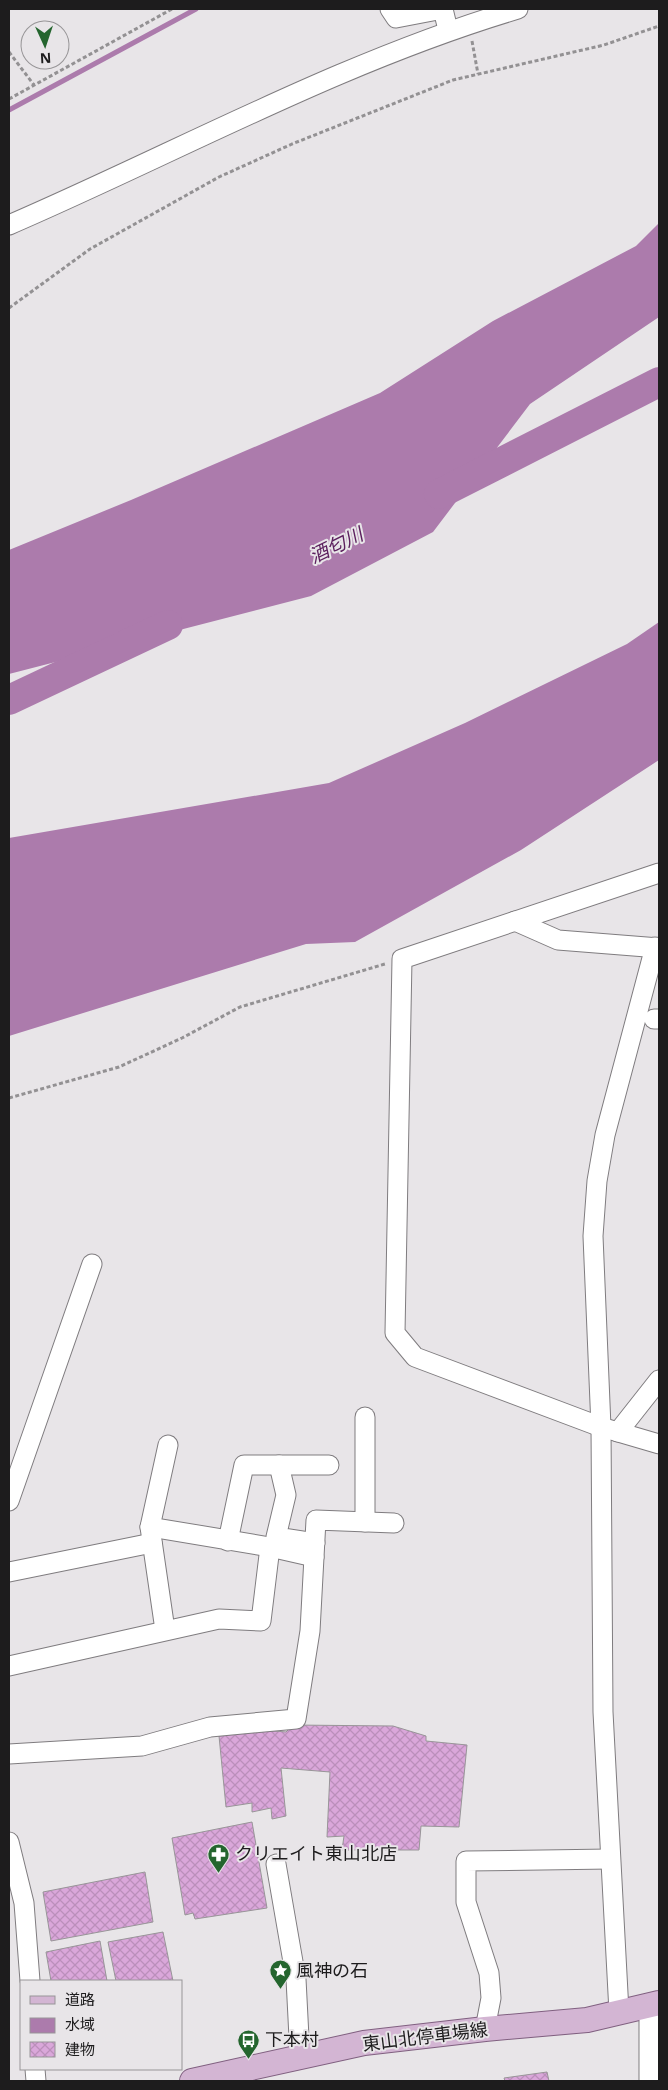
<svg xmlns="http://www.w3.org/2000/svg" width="668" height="2090" viewBox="0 0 668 2090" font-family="'Noto Sans','Noto Sans JP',sans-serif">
<defs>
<pattern id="building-cross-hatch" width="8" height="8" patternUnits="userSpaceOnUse" patternTransform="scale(1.25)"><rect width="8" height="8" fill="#daa7da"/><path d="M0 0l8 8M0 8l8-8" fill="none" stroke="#bb8fbb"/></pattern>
</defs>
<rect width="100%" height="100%" fill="#e8e5e8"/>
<!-- water -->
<g fill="#ac7bac">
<polygon points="659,223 659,317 530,404 433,532 311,596 9,674 9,550 131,500 380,393 493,321 636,246"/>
<polygon points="659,622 659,760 521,850 355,942 306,944 9,1036 9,838 329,783 465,723 627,644"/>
</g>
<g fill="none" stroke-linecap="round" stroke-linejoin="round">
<!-- stream -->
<polyline stroke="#ac7bac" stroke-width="5" points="9,110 196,9"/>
<!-- river -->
<g stroke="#ac7bac" stroke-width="30">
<polyline points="439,494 659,382"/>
<polyline points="9,700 168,625"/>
</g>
</g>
<!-- building -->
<g fill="url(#building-cross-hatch)" stroke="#989598">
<polygon points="293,1725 393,1726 426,1736 426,1741 467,1745 459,1827 421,1826 419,1850 342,1850 344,1836 327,1837 330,1772 281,1768 286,1816 272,1819 271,1808 252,1812 252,1803 226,1807 219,1736 251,1732 253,1729 286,1732"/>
<polygon points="252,1822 267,1908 195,1919 193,1913 185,1915 172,1838"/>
<polygon points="145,1872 153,1922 51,1941 43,1892"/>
<polygon points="163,1932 173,1981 116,1981 108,1942"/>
<polygon points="100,1941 107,1981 51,1981 46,1952"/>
<polygon points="547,2072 549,2081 505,2081 504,2078"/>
</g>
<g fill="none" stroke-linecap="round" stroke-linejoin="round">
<defs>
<g id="minor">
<polyline points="390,9 396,18 443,9 448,30"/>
<path d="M9,225C178,152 340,62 518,9"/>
<polyline points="659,873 402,959 395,1333 415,1357 601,1427 659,1444"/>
<polyline points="515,921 558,940 659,948"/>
<polyline points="654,1019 659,1019"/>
<polyline points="618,1432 659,1380"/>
<polyline points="279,1465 286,1495 276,1537 315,1543"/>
<polyline points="9,1501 92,1264"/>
<polyline points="365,1522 365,1417"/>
<polyline points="150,1527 270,1547 314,1557"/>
<polyline points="228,1541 244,1465 329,1465"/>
<polyline points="9,1572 152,1543"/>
<polyline points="165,1630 150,1527 168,1445"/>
<polyline points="9,1666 219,1619 261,1621 270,1547"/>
<polyline points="9,1754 142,1746 210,1727 296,1719 310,1631 316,1520 394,1523"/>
<polyline points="9,1842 24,1903 30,1981"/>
<polyline points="276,1864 296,1979 300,2057"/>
<polyline points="649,2005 649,2081"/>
<polyline points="619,2012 603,1712 601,1427 593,1236 597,1181 605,1135 655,947"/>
<polyline points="485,2029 491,1998 489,1973 466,1902 466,1861 610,1859"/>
<polyline points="35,2069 36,2081"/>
</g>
<polyline id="major" points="192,2081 364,2043 485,2029 587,2020 659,2003"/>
</defs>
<!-- minor casing -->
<use href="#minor" stroke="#7f7c7f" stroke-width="21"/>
<!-- major casing -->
<use href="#major" stroke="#806080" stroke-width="26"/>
<!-- path -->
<g stroke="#939193" stroke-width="3" stroke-dasharray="4 2.5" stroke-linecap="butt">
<polyline points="472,41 478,74"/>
<polyline points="9,52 34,85"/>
<polyline points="9,99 172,9"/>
<polyline points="9,308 90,249 219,177 292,144 453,80 604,45 659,26"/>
<polyline points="9,1098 119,1067 182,1038 240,1007 385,964"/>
</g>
<!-- minor -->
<use href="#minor" stroke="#fff" stroke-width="19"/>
<!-- major -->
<use href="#major" stroke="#d3b5d3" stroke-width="24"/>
</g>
<!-- icons -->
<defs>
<symbol id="pharmacy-pin" viewBox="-11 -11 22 30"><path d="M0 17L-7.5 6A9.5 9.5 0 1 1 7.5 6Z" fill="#24652e" stroke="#e8e5e8"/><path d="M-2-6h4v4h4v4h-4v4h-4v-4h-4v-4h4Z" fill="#fff"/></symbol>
<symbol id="sight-pin" viewBox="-11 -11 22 30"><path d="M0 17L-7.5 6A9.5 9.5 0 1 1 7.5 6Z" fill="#24652e" stroke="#e8e5e8"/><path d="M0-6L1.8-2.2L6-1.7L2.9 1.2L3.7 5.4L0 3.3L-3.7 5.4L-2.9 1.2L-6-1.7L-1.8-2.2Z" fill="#fff"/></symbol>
<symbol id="bus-pin" viewBox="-11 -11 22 30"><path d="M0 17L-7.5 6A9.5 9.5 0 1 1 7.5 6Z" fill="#24652e" stroke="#e8e5e8"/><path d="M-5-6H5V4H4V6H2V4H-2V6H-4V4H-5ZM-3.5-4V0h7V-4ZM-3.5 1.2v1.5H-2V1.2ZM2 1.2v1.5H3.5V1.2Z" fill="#fff"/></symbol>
</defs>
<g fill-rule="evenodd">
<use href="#pharmacy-pin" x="206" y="1842" width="25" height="34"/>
<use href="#sight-pin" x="268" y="1958" width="25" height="34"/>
<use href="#bus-pin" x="236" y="2028" width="25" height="34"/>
</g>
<g text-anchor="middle" stroke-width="4" stroke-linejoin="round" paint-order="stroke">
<!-- poi labels -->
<g font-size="18" fill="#1d1c1d" stroke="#e8e5e8" text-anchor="start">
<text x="235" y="1860">クリエイト東山北店</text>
<text x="296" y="1977">風神の石</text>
<text x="265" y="2046">下本村</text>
</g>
<!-- street labels -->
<g font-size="18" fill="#1d1c1d" stroke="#e8e5e8">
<text transform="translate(425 2037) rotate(-7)" y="6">東山北停車場線</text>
</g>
<!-- water labels -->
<g font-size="19" font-style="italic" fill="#5c205e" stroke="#e8e5e8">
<text transform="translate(336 545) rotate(-26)" y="7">酒匂川</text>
</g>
</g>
<!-- border -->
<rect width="668" height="2090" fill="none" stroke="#1d1c1d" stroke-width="20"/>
<!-- legend -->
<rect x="20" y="1980" width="162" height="90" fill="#e8e5e8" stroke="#979597"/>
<rect x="30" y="1996" width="25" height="8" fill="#d3b5d3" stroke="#979597"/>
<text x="65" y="2005" font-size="15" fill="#1d1c1d">道路</text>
<rect x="30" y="2018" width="25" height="15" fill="#ac7bac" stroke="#979597"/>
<text x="65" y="2030" font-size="15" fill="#1d1c1d">水域</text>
<rect x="30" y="2042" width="25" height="15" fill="url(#building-cross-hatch)" stroke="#979597"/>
<text x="65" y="2055" font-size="15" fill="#1d1c1d">建物</text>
<!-- north arrow -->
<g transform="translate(45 45) rotate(177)"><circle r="24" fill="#e8e5e8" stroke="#979597"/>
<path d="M0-4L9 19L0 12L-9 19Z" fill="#24652e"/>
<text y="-8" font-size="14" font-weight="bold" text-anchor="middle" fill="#1d1c1d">N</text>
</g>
</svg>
